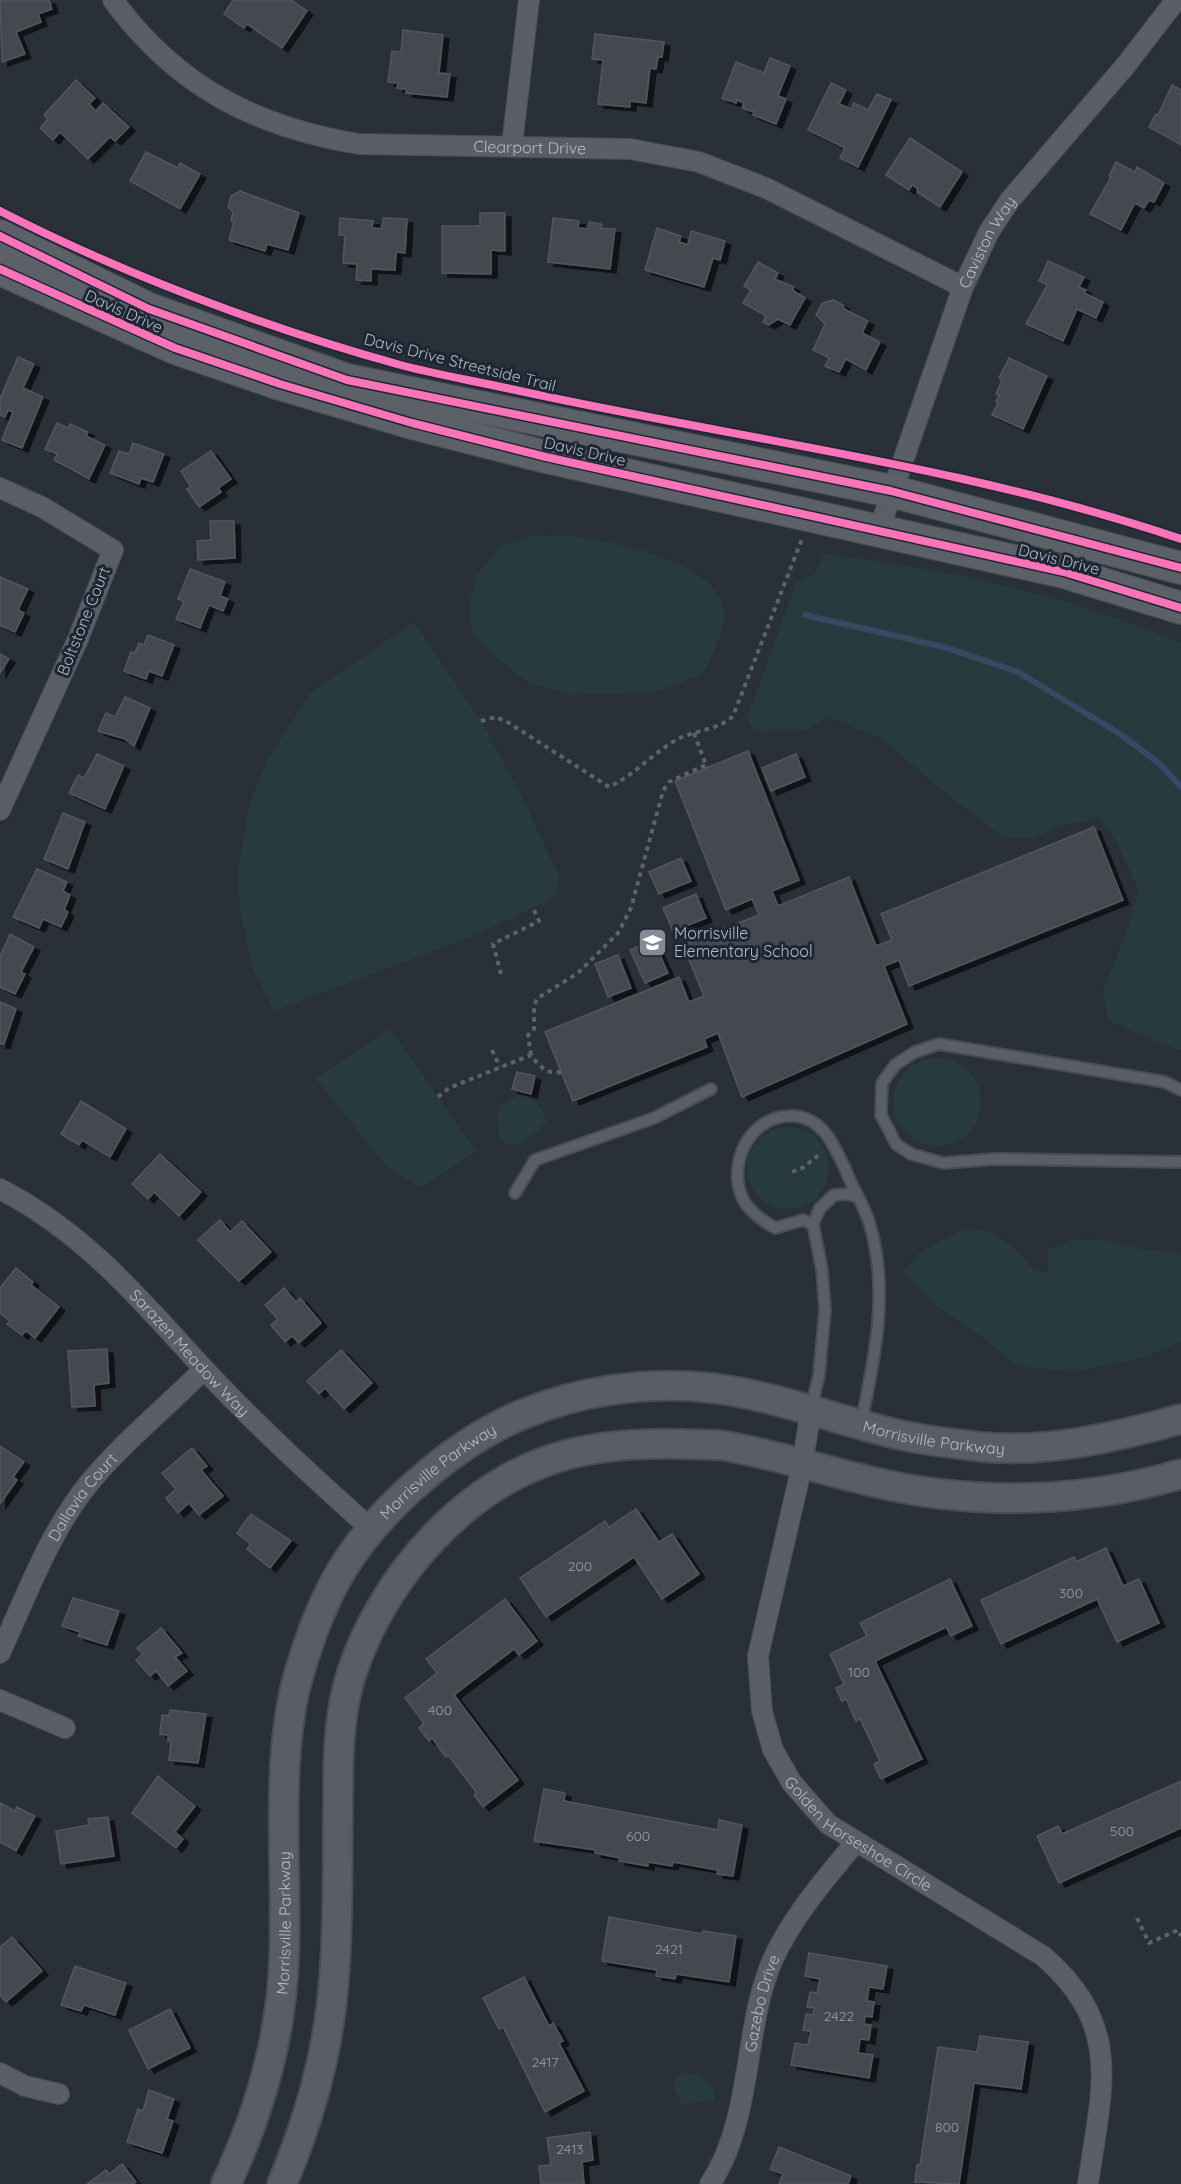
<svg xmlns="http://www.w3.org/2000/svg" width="1181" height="2184" viewBox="0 0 1181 2184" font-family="Quicksand,sans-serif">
<defs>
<filter id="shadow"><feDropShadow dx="6" dy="4" stdDeviation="0" flood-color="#0009"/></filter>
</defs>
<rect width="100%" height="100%" fill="#2a3038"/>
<!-- green -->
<g fill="#273a3e">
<path d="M529,536C546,536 564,534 580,537C618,542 726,565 724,615C723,636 712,656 702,675L654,692L571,695L531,684L498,659L472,633L469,603L478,573L501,546Z"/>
<path d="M824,554C944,568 1070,595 1181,643V1051L1108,1021L1103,990L1126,934L1139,891L1117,843L1100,818L1057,827L1032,839L1001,836L936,785L881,738L828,717L803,731L754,732L747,719L796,583L815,574Z"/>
<polygon points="414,622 481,721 516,785 560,878 554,898 478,934 274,1011 253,968 240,911 238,870 250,803 269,757 311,692"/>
<polygon points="390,1028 476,1151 421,1188 385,1165 316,1079"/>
<circle cx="937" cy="1102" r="44"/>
<path d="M518,1096C535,1097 540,1105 547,1121C534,1135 517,1155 499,1138L497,1114L501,1104Z"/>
<circle cx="788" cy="1168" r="41"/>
<path d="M966,1228C999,1231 1012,1244 1032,1269L1043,1273L1048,1269L1047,1250L1074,1239L1104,1240L1140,1249L1181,1253V1342L1145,1357L1075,1372L1017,1366L986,1340L937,1306L903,1271L920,1252Z"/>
<polygon points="684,2071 690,2075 700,2075 716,2092 713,2100 682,2105 673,2087 674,2081"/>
</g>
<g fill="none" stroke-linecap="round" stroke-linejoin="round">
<!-- stream -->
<polyline stroke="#384963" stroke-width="6" points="805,615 944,647 1018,672 1120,734 1160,764 1181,787"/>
</g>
<!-- building -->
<g fill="#444950" stroke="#52575f" stroke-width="1.5" filter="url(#shadow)">
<polygon points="0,0 49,0 52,9 38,14 41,22 16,32 25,54 2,62"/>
<polygon points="233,0 291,0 307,11 282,48 247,24 244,28 224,14"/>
<polygon points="403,30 443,35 439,73 450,74 447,97 406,93 406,89 397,88 398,83 388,82 392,51 401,52"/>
<polygon points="595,34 664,42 662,57 658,57 656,69 650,68 646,103 630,101 630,107 598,104 603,60 592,59"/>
<polygon points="770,58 790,66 778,96 786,99 776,124 753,115 754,112 742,108 744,103 737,100 736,103 722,98 736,62 764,73"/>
<polygon points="76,80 95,98 89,104 96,111 103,103 129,127 115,141 110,137 88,159 60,132 53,140 40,128 48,119 44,115"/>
<polygon points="831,83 846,90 839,104 851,109 854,103 868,110 877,94 891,100 858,167 840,158 845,148 808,130"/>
<polygon points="1172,85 1181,90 1181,145 1149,127 1156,114 1158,115"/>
<polygon points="910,138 962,172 940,207 917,192 918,189 912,185 909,190 886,175"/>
<polygon points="146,152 178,168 180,163 200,174 180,209 130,181"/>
<polygon points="1116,162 1135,172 1137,167 1164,183 1154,202 1149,200 1144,208 1135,203 1121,230 1090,214 1111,177 1109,176"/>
<polygon points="240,191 299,213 288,250 267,244 265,251 229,240 234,222 231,221 233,212 228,207 231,196"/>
<polygon points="480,213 505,213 505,251 491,250 491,274 442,273 442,226 480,226"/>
<polygon points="340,218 373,221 372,228 382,229 383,218 407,219 405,253 396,252 395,270 371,269 371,281 356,280 357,264 343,263 345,235 339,235"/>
<polygon points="553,218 579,221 578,228 588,229 589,222 602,224 601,228 615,229 610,269 548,262"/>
<polygon points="657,228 681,236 679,242 688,245 691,231 725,241 720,260 713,258 704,287 645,270"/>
<polygon points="1048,261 1084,277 1079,287 1086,290 1084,293 1103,302 1096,318 1077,309 1063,341 1026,324 1047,285 1039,281"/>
<polygon points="758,262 778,273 775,279 794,287 792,290 805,298 790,325 778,319 769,325 763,322 766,316 743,303 751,290 744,286"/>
<polygon points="833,300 843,305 844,309 868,321 862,333 880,342 866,370 846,359 839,372 825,366 829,358 813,350 825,324 816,315 823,303"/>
<polygon points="18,357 34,364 23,388 43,397 22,448 2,440 13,412 8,410 5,417 0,415 0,399"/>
<polygon points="1009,358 1047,376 1023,429 992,415 998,403 996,401 999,395 996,394 1002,380 999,378"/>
<polygon points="57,423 68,428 70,424 88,432 86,436 105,445 89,479 54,460 57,454 45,449"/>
<polygon points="133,443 164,454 153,482 141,478 139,484 110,473 119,451 129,454"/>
<polygon points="211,451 231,479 218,488 221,492 199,507 187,489 191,487 181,471"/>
<polygon points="210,521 234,521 235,558 198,560 197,541 211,540"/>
<polygon points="190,569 225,582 220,596 228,599 223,611 209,605 200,628 176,619 184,601 178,599"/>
<polygon points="0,577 28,589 18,610 24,613 15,632 0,625"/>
<polygon points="148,635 174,645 162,676 149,671 146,679 124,671 131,652 135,653 139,643 144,645"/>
<polygon points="0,654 9,659 0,673"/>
<polygon points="125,697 150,708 134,746 125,739 98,731 106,713 115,717"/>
<polygon points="748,751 799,880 772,891 778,906 849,877 876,946 892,940 881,914 1094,827 1123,900 909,986 899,960 884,966 907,1024 742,1097 718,1033 704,1039 707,1047 573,1101 545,1032 679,977 689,1002 704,996 683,945 759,915 752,899 726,910 675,781"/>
<polygon points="97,754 124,766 105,809 69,793 78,775 84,778"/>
<polygon points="796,754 805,777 771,791 762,768"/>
<polygon points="63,813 85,822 68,869 44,859"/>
<polygon points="681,858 691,881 659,894 649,872"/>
<polygon points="37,869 67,882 63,891 70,895 64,910 68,912 61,927 43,919 39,928 13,917"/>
<polygon points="696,894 706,918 673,931 663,908"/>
<polygon points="10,934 34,947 21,972 25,974 15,994 0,987 0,957"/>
<polygon points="653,940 668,973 645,983 630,950"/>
<polygon points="618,955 631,988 608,997 595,964"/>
<polygon points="0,1002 16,1009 4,1044 0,1044"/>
<polygon points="517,1072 535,1076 531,1094 512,1089"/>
<polygon points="81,1101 126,1129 110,1157 82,1140 79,1145 61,1134"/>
<polygon points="160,1154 201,1192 179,1216 154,1192 148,1199 132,1184"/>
<polygon points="220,1220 230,1232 242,1221 271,1252 239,1281 198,1240"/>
<polygon points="16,1268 33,1282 31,1285 59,1307 35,1338 26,1331 22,1335 7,1324 10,1321 0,1313 0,1288"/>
<polygon points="284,1288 296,1302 300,1298 321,1323 299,1343 292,1336 285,1342 271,1325 278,1319 265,1305"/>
<polygon points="107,1349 109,1383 94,1385 95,1406 72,1407 68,1351"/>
<polygon points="341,1350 372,1383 344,1409 325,1388 319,1394 307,1381"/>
<polygon points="0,1446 24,1462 13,1477 17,1480 0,1504"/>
<polygon points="192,1448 207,1466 201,1470 223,1496 199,1515 189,1503 178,1513 166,1498 176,1489 162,1473"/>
<polygon points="636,1509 659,1542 672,1534 699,1574 662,1599 634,1557 546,1617 520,1578 605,1521 609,1527"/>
<polygon points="251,1514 291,1541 270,1568 247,1549 251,1544 237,1533"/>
<polygon points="1106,1548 1123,1586 1139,1579 1159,1623 1117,1642 1097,1599 1001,1644 981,1600 1074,1557 1076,1562"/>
<polygon points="950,1579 972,1626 951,1636 946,1627 875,1661 922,1759 881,1779 874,1764 880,1761 860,1719 856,1721 846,1699 842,1701 836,1688 844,1684 830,1654 867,1636 860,1623"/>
<polygon points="73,1598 119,1611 107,1645 78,1636 80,1632 62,1626"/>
<polygon points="505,1599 537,1641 519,1655 514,1649 454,1695 518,1780 483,1807 474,1795 477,1793 448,1755 446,1757 432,1738 429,1741 419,1728 424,1723 405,1698 437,1673 426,1659"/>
<polygon points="161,1628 182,1653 175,1657 187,1671 168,1686 156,1671 150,1676 136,1660 143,1654 137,1648"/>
<polygon points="170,1710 206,1714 198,1763 169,1760 171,1741 168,1741 168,1735 160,1734 162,1715 169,1716"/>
<polygon points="158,1776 195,1806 175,1832 183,1839 176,1848 132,1813"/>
<polygon points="1181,1781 1181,1828 1059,1883 1037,1836 1058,1826 1062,1834"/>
<polygon points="544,1789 565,1793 564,1801 718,1830 719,1820 742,1825 733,1876 717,1874 718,1870 673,1862 672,1866 648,1862 648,1866 619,1861 620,1858 595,1853 596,1850 534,1841"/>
<polygon points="0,1803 15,1811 17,1807 35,1816 16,1851 0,1842"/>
<polygon points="108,1817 114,1856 61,1864 56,1831 89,1825 88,1819"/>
<polygon points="609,1917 702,1934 703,1931 736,1936 729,1982 676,1974 675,1979 656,1976 657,1970 602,1961"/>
<polygon points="12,1937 42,1971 6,2002 0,1995 0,1947"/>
<polygon points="809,1953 887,1966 883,1989 869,1987 867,2001 874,2002 872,2017 865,2016 864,2024 871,2025 869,2040 860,2039 858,2053 873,2055 869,2078 791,2065 795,2043 808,2045 811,2031 803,2030 806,2014 813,2015 814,2008 807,2007 810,1992 817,1993 820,1979 805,1976"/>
<polygon points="75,1966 126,1983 115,2015 84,2005 81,2011 61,2005"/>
<polygon points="524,1977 549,2026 553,2023 563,2041 559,2043 584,2091 545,2112 503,2027 499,2029 483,1998"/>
<polygon points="170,2009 190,2048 148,2069 129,2030"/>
<polygon points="980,2036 1028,2042 1021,2089 974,2083 959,2184 915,2182 917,2165 920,2165 938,2047 977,2052"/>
<polygon points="149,2090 174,2099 167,2119 173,2121 162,2153 127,2142 138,2109 143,2111"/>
<polygon points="590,2132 593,2160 582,2162 584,2184 541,2184 539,2166 551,2165 547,2138"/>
<polygon points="779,2147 851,2176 848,2184 779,2184 783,2174 770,2169"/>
<polygon points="122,2164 136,2182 133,2184 87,2184 106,2170 109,2174"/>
</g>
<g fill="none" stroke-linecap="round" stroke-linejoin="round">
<defs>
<g id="lane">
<polyline points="1181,1090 1165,1082 939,1044 915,1052 895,1065 882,1083 881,1115 896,1144 911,1154 943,1163 995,1159 1181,1162"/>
<polyline points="515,1193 535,1160 654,1118 711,1089"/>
<path d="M813,1224L803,1220L775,1228C763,1221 747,1210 742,1197C727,1162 751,1114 793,1116C823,1117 835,1147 846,1171C853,1189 865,1207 870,1225C889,1291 875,1358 861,1423"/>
<polyline points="811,1408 819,1375 825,1310 822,1270 813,1224 820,1208 834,1195 849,1194 856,1197"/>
</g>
<g id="street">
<path id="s1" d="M113,0C176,86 255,127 359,144L630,149L699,162L766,188L963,287"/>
<polyline points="512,145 529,0"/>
<polyline points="0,488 42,507 113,550 78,639 0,810"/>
<path id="s2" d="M879,530L963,287L989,232L1010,200L1126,65L1176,0"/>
<path id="s3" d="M0,1189C84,1232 141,1300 203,1368C256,1425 313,1477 371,1529"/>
<path id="s4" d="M811,1410L802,1466L758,1656L762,1711L773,1750L792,1783L828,1824L1043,1956C1125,2027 1101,2090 1088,2184"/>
<path id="s5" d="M0,1653C27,1595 49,1532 90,1482C124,1441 167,1407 204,1369"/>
<polyline points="0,1700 65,1728"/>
<polyline points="0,2073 25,2086 59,2094"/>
<path id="s6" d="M710,2184C754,2117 742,2031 773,1959C793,1916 825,1879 855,1843"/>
</g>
<g id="secondary">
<path id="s7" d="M226,2184C259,2114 281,2038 284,1960C288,1870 274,1759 299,1674C309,1639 322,1604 340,1573C377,1510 457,1440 526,1413C580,1391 643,1382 701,1387C771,1393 837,1421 905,1436C930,1441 957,1444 982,1447C1049,1453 1117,1437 1181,1419"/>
<path d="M282,2184C310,2118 329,2050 334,1979C339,1920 337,1861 338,1803C338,1758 338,1715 352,1672C384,1576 466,1482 566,1455C603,1445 644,1443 682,1444C697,1445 712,1444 726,1446C798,1459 868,1486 941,1494C1021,1503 1103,1497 1181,1474"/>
</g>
<g id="primary">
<polyline points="0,236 149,309 347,380 891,491 1181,568"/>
<polyline points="0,269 175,348 280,384 412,423 546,457 1064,572 1181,608"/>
</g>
</defs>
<!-- lane casing -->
<use href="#lane" stroke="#484c53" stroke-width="14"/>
<!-- street casing -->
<use href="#street" stroke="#484c53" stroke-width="22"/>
<!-- secondary casing -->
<use href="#secondary" stroke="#484c53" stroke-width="32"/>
<!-- primary casing -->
<use href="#primary" stroke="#484c55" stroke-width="34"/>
<!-- path -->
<g stroke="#5d636a" stroke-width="4" stroke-dasharray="4.5 4.5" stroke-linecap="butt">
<path d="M481,721L496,717L509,723L609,787C637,774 655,750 682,737C699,730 720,729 733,716L802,539"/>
<polyline points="694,733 707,768"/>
<polyline points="501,974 493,944 539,921 533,908"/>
<polyline points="492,1050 500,1067"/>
<polyline points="531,1055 528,1035 534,1029 534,1005 538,998 578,973 618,933 631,908 663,791 669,782 706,765"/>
<path d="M438,1097L449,1088L531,1055C539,1066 547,1075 561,1072"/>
<polyline points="792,1172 804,1167 821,1153"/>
<polyline points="1137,1918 1149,1943 1178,1930 1181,1936"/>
</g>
<!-- lane -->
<use href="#lane" stroke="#5a5e66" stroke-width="10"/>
<!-- street -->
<use href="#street" stroke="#5a5e66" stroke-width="20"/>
<!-- secondary -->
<use href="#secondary" stroke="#595d64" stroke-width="28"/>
<!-- primary -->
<use href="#primary" stroke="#5c6168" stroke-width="32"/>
<defs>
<g id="cycleway">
<path d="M0,211C121,273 266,328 397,364C433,374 470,380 506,388C731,438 963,465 1181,539"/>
<polyline points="0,236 149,309 347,380 891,491 1181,568"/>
<polyline points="0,269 175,348 280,384 412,423 546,457 1064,572 1181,608"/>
</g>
</defs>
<!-- cycleway casing -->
<use href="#cycleway" stroke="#1d2633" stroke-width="11"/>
<!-- cycleway -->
<use href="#cycleway" stroke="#fb73b8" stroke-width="8"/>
</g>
<!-- icons -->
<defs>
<symbol id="school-square" viewBox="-11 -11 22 22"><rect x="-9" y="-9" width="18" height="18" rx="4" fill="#848b96" stroke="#1d2633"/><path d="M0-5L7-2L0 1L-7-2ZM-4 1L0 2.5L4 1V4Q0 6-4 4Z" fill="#fff"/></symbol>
</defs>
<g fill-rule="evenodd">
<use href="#school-square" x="636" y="926" width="33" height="33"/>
</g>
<g text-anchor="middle" stroke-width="6" stroke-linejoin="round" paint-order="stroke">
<!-- number labels -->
<g font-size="14" fill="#989fab">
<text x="580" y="1571">200</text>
<text x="1071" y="1598">300</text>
<text x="859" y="1677">100</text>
<text x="440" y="1715">400</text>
<text x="1122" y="1836">500</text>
<text x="638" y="1841">600</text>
<text x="669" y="1954">2421</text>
<text x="839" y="2021">2422</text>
<text x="545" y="2067">2417</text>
<text x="947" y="2132">800</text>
<text x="570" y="2154">2413</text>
</g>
<!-- street labels -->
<g font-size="16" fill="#b4bcc9" stroke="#1d2633">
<text dy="6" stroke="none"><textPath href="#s1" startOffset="464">Clearport Drive</textPath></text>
<text dy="6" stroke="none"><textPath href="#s2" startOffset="308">Caviston Way</textPath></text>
<text transform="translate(124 311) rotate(24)" y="6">Davis Drive</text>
<text transform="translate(460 362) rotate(14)" y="6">Davis Drive Streetside Trail</text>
<text transform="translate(585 451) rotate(13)" y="6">Davis Drive</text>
<text transform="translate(1059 559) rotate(14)" y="6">Davis Drive</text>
<text transform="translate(83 621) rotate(-68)" y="6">Boltstone Court</text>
<text dy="6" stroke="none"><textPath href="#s3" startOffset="252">Sarazen Meadow Way</textPath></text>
<text dy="6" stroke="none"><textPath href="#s7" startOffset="1296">Morrisville Parkway</textPath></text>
<text dy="6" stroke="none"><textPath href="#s7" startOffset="772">Morrisville Parkway</textPath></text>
<text dy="6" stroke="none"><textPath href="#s5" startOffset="177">Dallavia Court</textPath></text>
<text dy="6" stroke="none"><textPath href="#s4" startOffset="470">Golden Horseshoe Circle</textPath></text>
<text dy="6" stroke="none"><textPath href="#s7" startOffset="270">Morrisville Parkway</textPath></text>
<text dy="6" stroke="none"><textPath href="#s6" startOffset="189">Gazebo Drive</textPath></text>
</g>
<!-- poi labels -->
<g font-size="16" fill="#b4bcc9" stroke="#1d2633" text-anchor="start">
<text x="674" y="939">Morrisville<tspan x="674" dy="18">Elementary School</tspan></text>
</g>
</g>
</svg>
